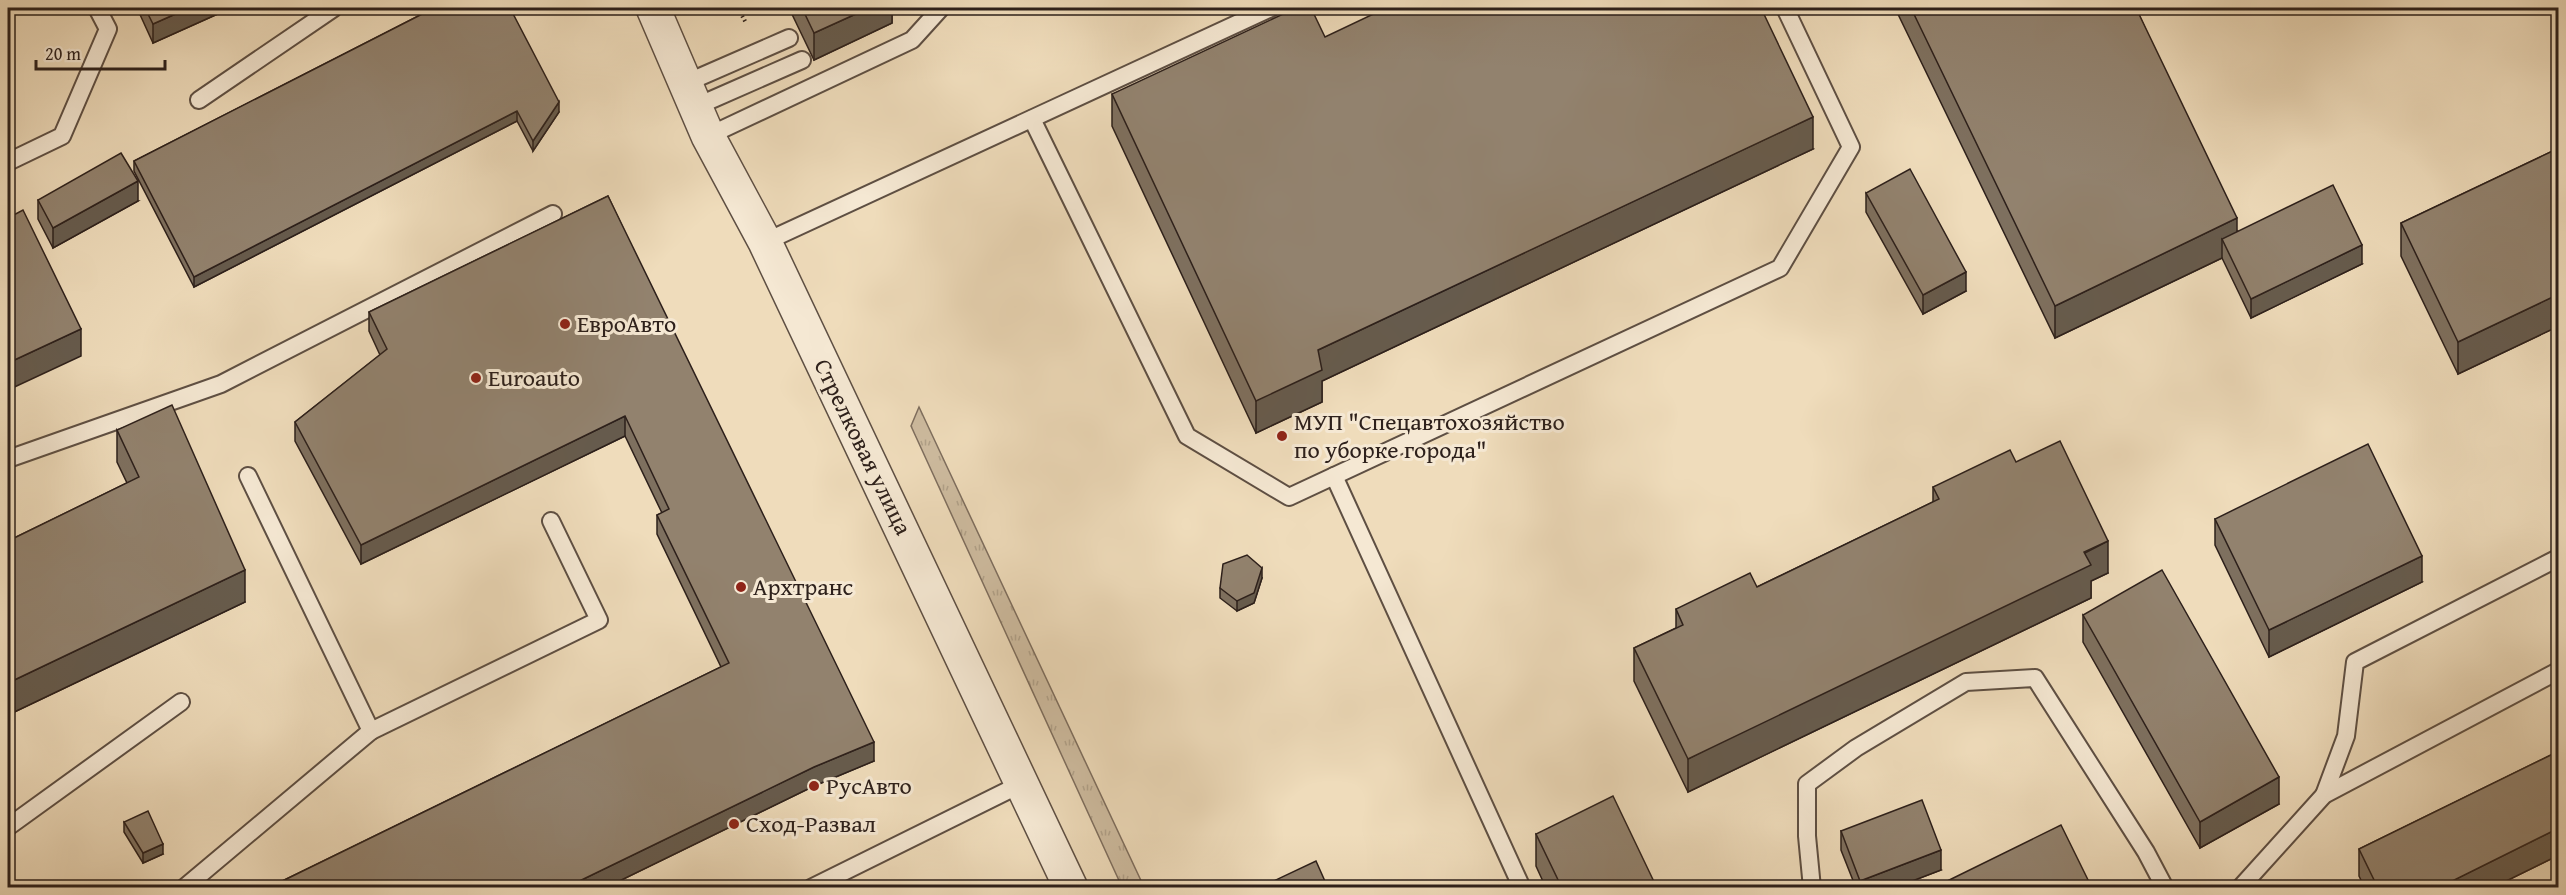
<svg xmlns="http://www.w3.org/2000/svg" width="2566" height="895" viewBox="0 0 2566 895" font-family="'Gentium Book Plus',serif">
<defs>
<pattern id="grass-tufts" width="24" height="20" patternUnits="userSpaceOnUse" patternTransform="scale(1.5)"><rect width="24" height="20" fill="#cebca0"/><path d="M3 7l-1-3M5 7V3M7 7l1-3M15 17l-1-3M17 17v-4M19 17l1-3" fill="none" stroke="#b1a189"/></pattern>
</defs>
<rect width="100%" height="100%" fill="#efdcbb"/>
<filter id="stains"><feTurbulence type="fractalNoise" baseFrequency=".00333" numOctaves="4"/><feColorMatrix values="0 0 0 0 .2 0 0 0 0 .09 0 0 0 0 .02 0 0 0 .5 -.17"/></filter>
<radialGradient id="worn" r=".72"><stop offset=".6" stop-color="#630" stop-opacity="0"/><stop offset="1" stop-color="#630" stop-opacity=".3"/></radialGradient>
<!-- grass -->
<polygon fill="url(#grass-tufts)" stroke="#7e6e5e" stroke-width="1.5" points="919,407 1144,887 1122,887 911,426"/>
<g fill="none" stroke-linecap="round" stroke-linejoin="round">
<defs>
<g id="service">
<polyline points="686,83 789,38"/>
<polyline points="199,100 334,8"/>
<polyline points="695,107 802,60"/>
<polyline points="1032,119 1187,436 1289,497 1780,268 1851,147 1785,8"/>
<polyline points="708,136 912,40 941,8"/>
<polyline points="8,162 62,136 108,29 97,8"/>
<polyline points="765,242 1271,8"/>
<polyline points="8,459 221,384 553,214"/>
<polyline points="1334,476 1522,888"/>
<polyline points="371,731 599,620 551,521"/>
<polyline points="2324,795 2346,736 2355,662 2558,558"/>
<polyline points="8,827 181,702"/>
<polyline points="184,888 371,731 248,476"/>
<polyline points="811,888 1023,783"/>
<polyline points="1812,888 1807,836 1807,784 1856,748 1966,682 2035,678 2146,852 2165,888"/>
<polyline points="2240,888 2324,795 2558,671"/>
</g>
<polyline id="tertiary" points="653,8 708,136 765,242 1071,888"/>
</defs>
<!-- service casing -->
<use href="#service" stroke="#5e4f43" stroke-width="20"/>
<!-- tertiary casing -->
<use href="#tertiary" stroke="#5e4f43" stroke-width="36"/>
<!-- path -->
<polyline stroke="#2d201b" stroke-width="4" stroke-dasharray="1.5 3" stroke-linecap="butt" points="738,8 746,23"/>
<!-- service -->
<use href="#service" stroke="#f5e8d3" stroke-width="16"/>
<!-- tertiary -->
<use href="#tertiary" stroke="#f5e8d3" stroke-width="33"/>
</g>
<!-- wall -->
<g fill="#7e705f" stroke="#2d201b" stroke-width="1.5">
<polygon points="137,8 231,8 153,43"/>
<polygon points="434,8 559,112 533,151 517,121 194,287 134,171 134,161"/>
<polygon points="789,8 892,8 892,23 814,60"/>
<polygon points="1895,8 2136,8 2237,231 2362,264 2251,318 2222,258 2055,338"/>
<polygon points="1325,37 1813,149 1322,381 1322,402 1256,433 1112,126 1112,94"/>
<polygon points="2559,148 2559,326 2458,374 2401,256 2401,223"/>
<polygon points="1866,193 1966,291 1923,314 1866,212"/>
<polygon points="608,196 874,761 814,786 605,888 268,888 721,667 657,534 657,515 662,513 625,436 361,564 295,441 295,422 380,355 369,331 369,312"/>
<polygon points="38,200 138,201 53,248 38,219"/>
<polygon points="117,430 245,602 8,715 8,541 127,483 117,462"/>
<polygon points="2016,462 2108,573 2091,581 2091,598 1688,792 1634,681 1634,648 1676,628 1676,609 1757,587 1933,502 1933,487"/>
<polygon points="2215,519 2422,582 2269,657 2215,545"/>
<polygon points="1262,578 1254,603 1237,611 1220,598 1220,588"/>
<polygon points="2083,615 2279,804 2200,848 2083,642"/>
<polygon points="2559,751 2559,855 2492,888 2365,888 2359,876 2359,849"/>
<polygon points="124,822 163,854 143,863 124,832"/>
<polygon points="1841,831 1941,870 1894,888 1856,888 1841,850"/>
<polygon points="1536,834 1657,888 1546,888 1536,866"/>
</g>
<!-- shaded-wall -->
<g fill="#665b4d" stroke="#2d201b" stroke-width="1.5">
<polygon points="189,8 231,8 153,43 153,24"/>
<polygon points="869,8 892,8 892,23 814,60 814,33"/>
<polygon points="559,102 559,112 533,151 533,141"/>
<polygon points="517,111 517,121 194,287 194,277"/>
<polygon points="1813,117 1813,149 1322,381 1322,402 1256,433 1256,401 1318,350"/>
<polygon points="138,181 138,201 53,248 53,228"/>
<polygon points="2237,218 2237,251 2222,239 2222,258 2055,338 2055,306"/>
<polygon points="2362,245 2362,264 2251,318 2251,299"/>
<polygon points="1966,272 1966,291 1923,314 1923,295"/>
<polygon points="2559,294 2559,326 2458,374 2458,342"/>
<polygon points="81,329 81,356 8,390 8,363"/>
<polygon points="625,416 625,436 361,564 361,545"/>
<polygon points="2108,541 2108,573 2091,581 2091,598 1688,792 1688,759"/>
<polygon points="2422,556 2422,582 2269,657 2269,630"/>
<polygon points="1262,568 1262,578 1254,603 1237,611 1237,601"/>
<polygon points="245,570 245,602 8,715 8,683"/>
<polygon points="874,742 874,761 814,786 605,888 565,888 814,767"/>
<polygon points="2279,777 2279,804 2200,848 2200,822"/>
<polygon points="2559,828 2559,855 2492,888 2450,888 2450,882"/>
<polygon points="163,844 163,854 143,863 143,853"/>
<polygon points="1941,850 1941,870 1894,888 1860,888 1860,881"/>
</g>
<!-- building -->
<g fill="#92826e" stroke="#2d201b" stroke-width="1.5">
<polygon points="145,8 189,8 153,24"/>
<polygon points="434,8 510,8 559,102 533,141 517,111 194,277 134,161"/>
<polygon points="802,8 869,8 814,33"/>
<polygon points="1296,8 1311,8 1325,37 1386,8 1761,8 1813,117 1318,350 1322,370 1256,401 1112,94"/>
<polygon points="1911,8 2136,8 2237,218 2055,306"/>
<polygon points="2559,148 2559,294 2458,342 2401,223"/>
<polygon points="121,153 138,181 53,228 38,200"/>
<polygon points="1910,169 1966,272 1923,295 1866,193"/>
<polygon points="2333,185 2362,245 2251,299 2222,239"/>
<polygon points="608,196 874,742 814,767 565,888 268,888 729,663 657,515 669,509 625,416 361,545 295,422 387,349 369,312"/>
<polygon points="23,210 81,329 8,363 8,218"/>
<polygon points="172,405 245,570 8,683 8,541 139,477 117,430"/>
<polygon points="2060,441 2108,541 2084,552 2091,565 1688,759 1634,648 1683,625 1676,609 1750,573 1757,587 1939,499 1933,487 2010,450 2016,462"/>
<polygon points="2368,444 2422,556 2269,630 2215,519"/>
<polygon points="1247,555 1262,568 1254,593 1237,601 1220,588 1223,564"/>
<polygon points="2162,570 2279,777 2200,822 2083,615"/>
<polygon points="2559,751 2559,828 2450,882 2453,888 2378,888 2359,849"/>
<polygon points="1613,796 1657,888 1562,888 1536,834"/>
<polygon points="1922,800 1941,850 1860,881 1841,831"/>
<polygon points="148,811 163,844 143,853 124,822"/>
<polygon points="2061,825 2092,888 1933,888"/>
<polygon points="1316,861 1328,888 1259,888"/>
</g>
<!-- markers -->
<g fill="#8f2418" stroke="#f5e8d3" stroke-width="2">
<circle cx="565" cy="324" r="6"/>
<circle cx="476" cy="378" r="6"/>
<circle cx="1282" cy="436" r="6"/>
<circle cx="741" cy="587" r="6"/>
<circle cx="814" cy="786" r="6"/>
<circle cx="734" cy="824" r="6"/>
</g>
<g text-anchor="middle" stroke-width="6" stroke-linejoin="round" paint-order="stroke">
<!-- poi labels -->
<g font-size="24" fill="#2d201b" stroke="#f5e8d3" text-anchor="start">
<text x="577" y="332">ЕвроАвто</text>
<text x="488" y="386">Euroauto</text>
<text x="1294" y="430">МУП "Спецавтохозяйство<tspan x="1294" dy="28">по уборке города"</tspan></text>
<text x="753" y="595">Архтранс</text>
<text x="826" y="794">РусАвто</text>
<text x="746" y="832">Сход-Развал</text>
</g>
<!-- street labels -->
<g font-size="24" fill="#2d201b" stroke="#f5e8d3">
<text transform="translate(863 447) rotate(64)" y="8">Стрелковая улица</text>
</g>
</g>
<!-- margin -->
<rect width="2566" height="895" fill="none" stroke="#efdcbb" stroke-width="30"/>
<rect x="9" y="9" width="2548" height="877" fill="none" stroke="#2d201b" stroke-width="3"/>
<rect x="15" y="15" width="2536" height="865" fill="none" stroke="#2d201b" stroke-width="1.5"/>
<!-- scale -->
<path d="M36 60v9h129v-9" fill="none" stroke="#2d201b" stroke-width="3"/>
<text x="45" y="60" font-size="18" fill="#2d201b" stroke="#f5e8d3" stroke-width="4.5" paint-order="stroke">20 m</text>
<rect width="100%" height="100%" filter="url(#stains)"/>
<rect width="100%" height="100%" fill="url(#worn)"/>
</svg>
